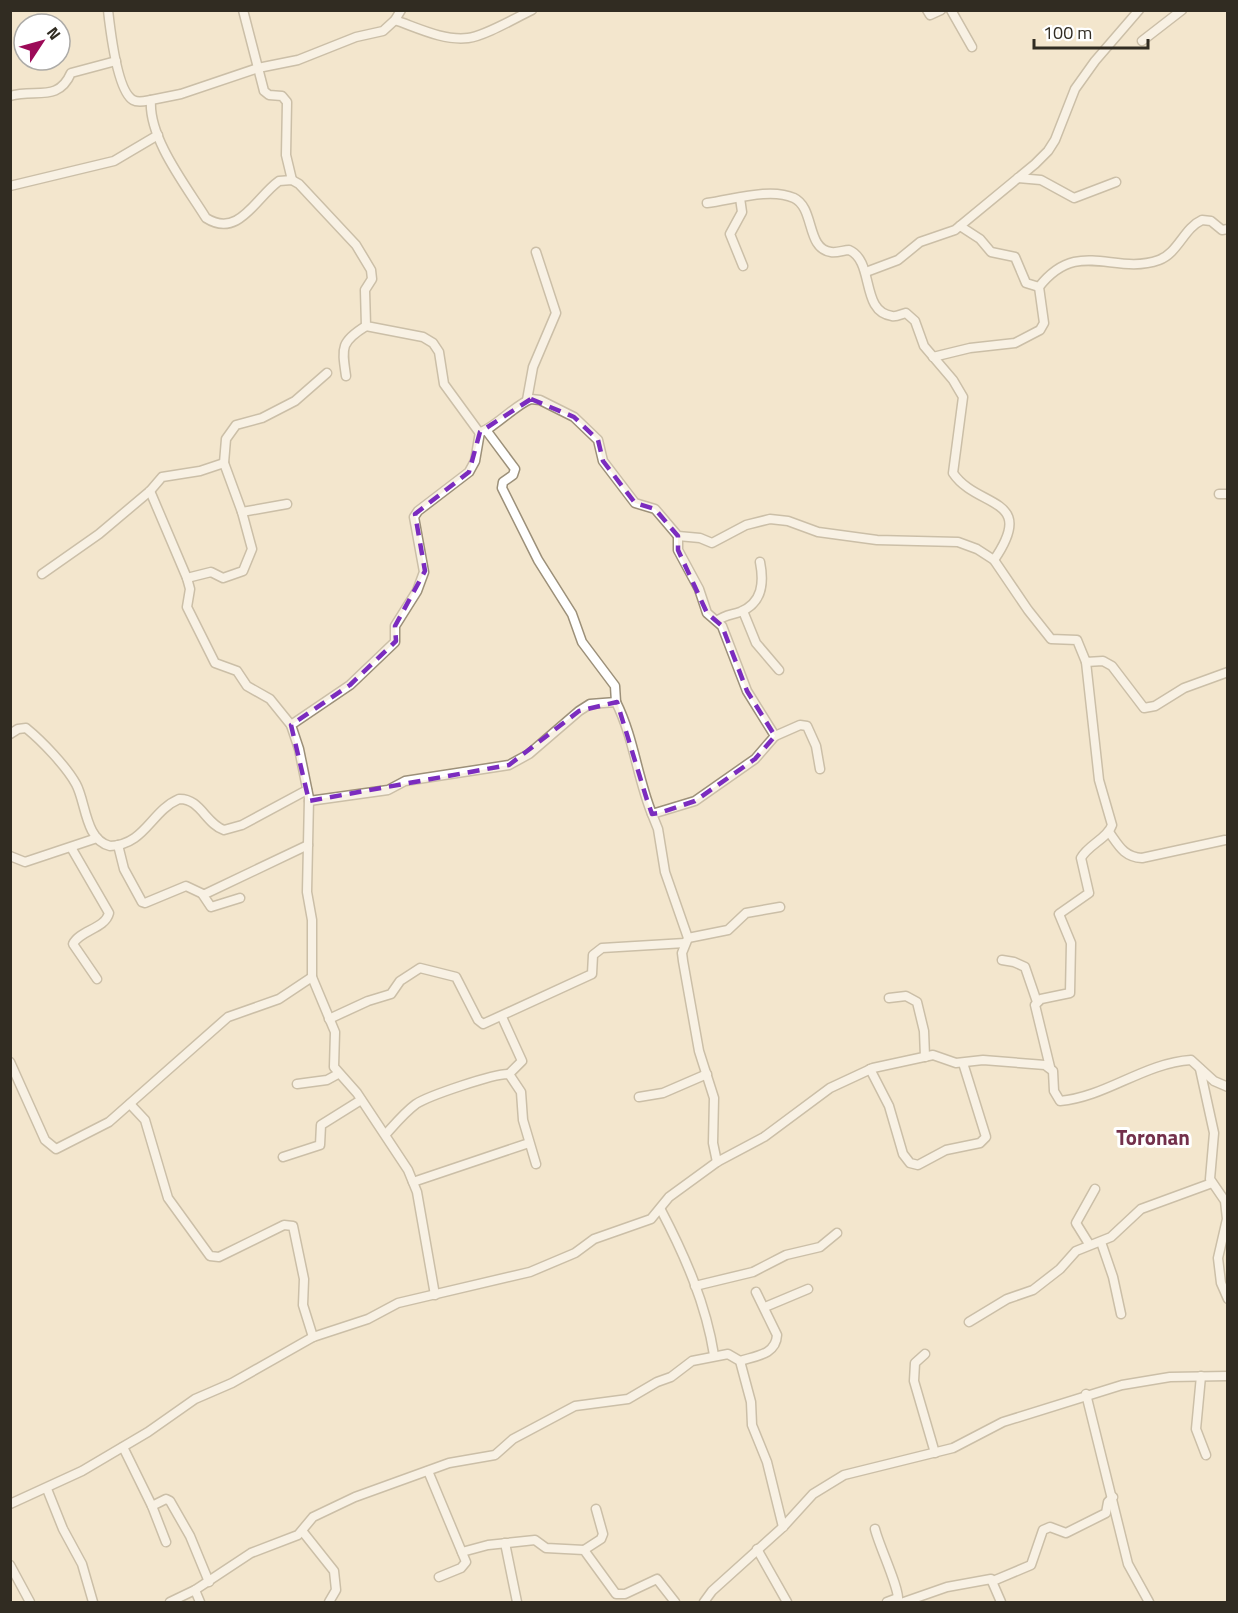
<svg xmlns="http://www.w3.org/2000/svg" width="1238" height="1613" viewBox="0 0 1238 1613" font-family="'Titillium Web',sans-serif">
<rect width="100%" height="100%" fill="#f3e6cd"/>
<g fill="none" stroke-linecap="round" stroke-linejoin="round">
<defs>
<g id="minor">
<path d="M108,10C110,28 117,91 133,100C138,103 145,101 151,100"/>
<polyline points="243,10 264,91 269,95 282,96 287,102 286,155 292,180"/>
<path d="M401,10L395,20L383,31L356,37L298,60L258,68L181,94L151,100C148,138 187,187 206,218C239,239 256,197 279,181L292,180L299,184L356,245L371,270L372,279L365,290L366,326L423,337L433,343L439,352L444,384L479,432C490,432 516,404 531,399L540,400L574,417L598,440L603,461L635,503L655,509L678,536L700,538L712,543L746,525L770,519L788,521L818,532L877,540L958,542L977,549L994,560L1028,610L1051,639L1077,640L1086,662L1103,661L1112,666L1144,708L1155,706L1184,688L1228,672"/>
<polyline points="927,10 930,15 941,10"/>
<polyline points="951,10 972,47"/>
<path d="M395,20C418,28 444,41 468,38C485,36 515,18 532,10"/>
<polyline points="1142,41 1182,10"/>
<path d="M10,96C35,88 58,103 71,73L116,61"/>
<polyline points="1018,178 1041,180 1074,198 1116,182"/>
<polyline points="10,186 114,161 158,135"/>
<polyline points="740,198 742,212 730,234 743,266"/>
<path d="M707,203C732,200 770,187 794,198C815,208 806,249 831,252C837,253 844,250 849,250C875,261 860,312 892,316C897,317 901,314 906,313L915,321L924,346L953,380L963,397L953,473C977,509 1038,496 994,560"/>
<polyline points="960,226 980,239 991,252 1015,257 1026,283 1039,287"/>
<polyline points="866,272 898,260 920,242 955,230 1035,164 1048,151 1055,140 1075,89 1095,61 1139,10"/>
<path d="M933,357L970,348L1015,343L1040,330L1044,323L1039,287C1078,237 1114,276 1159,260C1178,253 1184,228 1202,220L1211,221L1222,230L1228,229"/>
<path d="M346,376C342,348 340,342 366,326"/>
<polyline points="527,400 533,367 556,313 536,252"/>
<polyline points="486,430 515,469 513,475 503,482 502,488 538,560 572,614 582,642 615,686 616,702"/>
<polyline points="224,463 226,439 236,425 262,418 295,401 327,373"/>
<polyline points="150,491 187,578 190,589 187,607 215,663 237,671 247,686 270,699 291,725"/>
<polyline points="1219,494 1228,494"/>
<polyline points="42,574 99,534 150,491 162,477 200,471 224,463 242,512 287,504"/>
<polyline points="187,578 211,572 223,578 243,571 252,549 242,512"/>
<polyline points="743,611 756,643 779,670"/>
<path d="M717,621C724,615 731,615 740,612C763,603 764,582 760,562"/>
<path d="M10,734L18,729L26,728C42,741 66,766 76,784C86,802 85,840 110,846C145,845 151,811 179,799C200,798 206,824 224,830L242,825L307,790"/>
<polyline points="775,736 800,725 807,726 816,746 820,769"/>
<path d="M309,801L388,790L405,781L509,765L529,754L579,711L590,704L616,702C634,738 637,777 652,814L695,801L755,759L775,736L747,691L722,626L707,613L699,589L678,550V536"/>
<polyline points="652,814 658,829 665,872 688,938 682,953 683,961 699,1051 714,1098 713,1143 717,1162"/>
<path d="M1109,832C1119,846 1124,857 1142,858L1225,840"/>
<polyline points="118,845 124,869 142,902 145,903 186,886 203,894"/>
<path d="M72,849L109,913C105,929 80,930 73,944L97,979"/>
<polyline points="10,856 25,862 97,838"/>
<polyline points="240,898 211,907 203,895 308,845"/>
<polyline points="688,938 728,930 746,913 780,907"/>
<polyline points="1002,960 1014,962 1025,967 1037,1002"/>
<polyline points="889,998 906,996 917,1002 924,1031 925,1057"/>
<polyline points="502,1017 522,1061 509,1074"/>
<polyline points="329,1019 368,1001 391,994 400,981 420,968 456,977 478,1020 483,1024 592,974 593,955 602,948 685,943"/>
<polyline points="10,1062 45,1140 56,1149 109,1122 228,1017 279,999 312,977"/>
<path d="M1050,1067L1035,1005L1041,999L1070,993L1071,943L1059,914L1089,893L1081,858C1088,845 1108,838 1112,825L1099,780L1086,662"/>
<polyline points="870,1069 889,1106 903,1154 910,1163 918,1165 946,1150 980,1143 986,1137 963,1063"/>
<polyline points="1200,1069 1214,1133 1210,1179 1225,1201 1227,1219 1218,1258 1221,1283 1228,1299"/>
<polyline points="297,1084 327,1080 338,1074"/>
<polyline points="639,1097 663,1093 707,1074"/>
<polyline points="130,1104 145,1120 168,1198 210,1256 219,1257 284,1225 293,1226 304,1279 303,1305 313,1337"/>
<path d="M386,1134C395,1124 405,1112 416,1104C428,1096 495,1073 509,1074L521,1092L523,1120L536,1164"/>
<polyline points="283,1157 320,1145 321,1125 361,1100"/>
<polyline points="413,1182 529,1143"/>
<path d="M661,1210C685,1256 706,1304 714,1355"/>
<polyline points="1101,1242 1113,1277 1121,1314"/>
<polyline points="1089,1244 1076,1223 1095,1189"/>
<polyline points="695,1286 753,1272 786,1255 820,1247 837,1233"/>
<polyline points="435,1295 417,1192 408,1170 357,1093 334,1067 335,1032 312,977 312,920 307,892 309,798 299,749 291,725 350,685 395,642 395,626 417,591 424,572 414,517 418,511 469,472 475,461 480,432"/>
<polyline points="765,1307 808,1289"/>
<polyline points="969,1322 1007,1299 1033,1290 1060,1269 1076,1251 1111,1237 1141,1209 1212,1183"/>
<polyline points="925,1354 915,1363 914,1381 935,1453"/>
<path d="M740,1361C755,1356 776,1355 777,1335L756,1292"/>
<polyline points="1201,1376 1196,1429 1206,1455"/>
<polyline points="1086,1394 1128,1564 1149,1602"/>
<polyline points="123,1447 152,1506 166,1542"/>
<polyline points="428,1471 466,1562 461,1568 439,1577"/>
<polyline points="47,1489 63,1529 82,1564 93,1602"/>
<path d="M10,1504L82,1471L148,1432L195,1399L232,1383L313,1337L368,1319L398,1303L530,1272L575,1253L594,1239L651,1219L669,1197L717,1162L764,1137L830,1088L873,1068L933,1055L956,1063L983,1060L1045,1065L1053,1071L1054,1091L1060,1101C1106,1097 1144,1063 1191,1060L1214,1081L1228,1087"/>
<polyline points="152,1506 166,1499 170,1501 190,1536 209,1582"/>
<path d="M875,1529C879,1546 900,1589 898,1601"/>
<polyline points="303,1532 334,1571 336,1590 329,1602"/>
<polyline points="505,1543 517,1602"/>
<polyline points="757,1549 787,1602"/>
<polyline points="584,1550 601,1539 603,1534 596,1509"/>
<polyline points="462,1552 488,1545 535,1540 546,1548 584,1550 616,1594 625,1594 657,1579 675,1602"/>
<polyline points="10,1565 30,1602"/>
<polyline points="993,1581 1031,1565 1043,1530 1050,1527 1066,1533 1106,1513 1108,1502 1113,1497"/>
<polyline points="170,1602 195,1590"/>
<polyline points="200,1602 195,1590 251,1553 298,1535 313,1517 355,1497 449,1463 495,1455 513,1439 575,1406 628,1399 657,1382 671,1377 692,1361 728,1354 740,1361 751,1402 752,1425 767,1462 783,1527"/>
<polyline points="704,1602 712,1591 783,1527 813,1494 844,1475 953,1448 1003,1422 1122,1385 1170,1377 1228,1376"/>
<polyline points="887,1602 895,1599 899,1602"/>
<polyline points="904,1602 947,1587 991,1579 1001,1602"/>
</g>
</defs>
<!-- minor casing -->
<use href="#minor" stroke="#9c9079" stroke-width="11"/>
<!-- minor -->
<use href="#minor" stroke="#fff" stroke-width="8"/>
</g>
<!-- marked area -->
<path d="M0 0H1238V1613H0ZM531,399L574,417L598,440L603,461L635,503L655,509L678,536V550L707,613L722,626L747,691L775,736L755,759L695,801L659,813L652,814L647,800L617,702L579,711L509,765L309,801L291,725L350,685L396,641L395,626L425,571L415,514L469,472L480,432Z" fill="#f3e6cd" fill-opacity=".55" fill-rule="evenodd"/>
<path fill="none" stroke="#7b2cbf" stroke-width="4.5" stroke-dasharray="12 8" stroke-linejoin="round" d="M531,399L574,417L598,440L603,461L635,503L655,509L678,536V550L707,613L722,626L747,691L775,736L755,759L695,801L659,813L652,814L647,800L617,702L579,711L509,765L309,801L291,725L350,685L396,641L395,626L425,571L415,514L469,472L480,432Z"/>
<g text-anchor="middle" stroke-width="6" stroke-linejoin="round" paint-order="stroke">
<!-- quarter labels -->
<g font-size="21" font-weight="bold" fill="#73304b" stroke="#fff">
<text x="1153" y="1145">Toronan</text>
</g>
</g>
<!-- border -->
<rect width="1238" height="1613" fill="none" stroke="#312c22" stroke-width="24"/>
<!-- north arrow -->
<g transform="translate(42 42) rotate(54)"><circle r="28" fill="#ffffff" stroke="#adaba7" stroke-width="1.5"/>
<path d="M0-4.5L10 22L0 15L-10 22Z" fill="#9c0a58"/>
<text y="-9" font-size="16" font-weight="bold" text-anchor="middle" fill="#312c22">N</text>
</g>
<!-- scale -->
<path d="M1034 39v9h114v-9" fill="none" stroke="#312c22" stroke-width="3"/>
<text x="1043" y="39" font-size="18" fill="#312c22" stroke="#ffffff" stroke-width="4.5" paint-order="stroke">100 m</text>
</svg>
